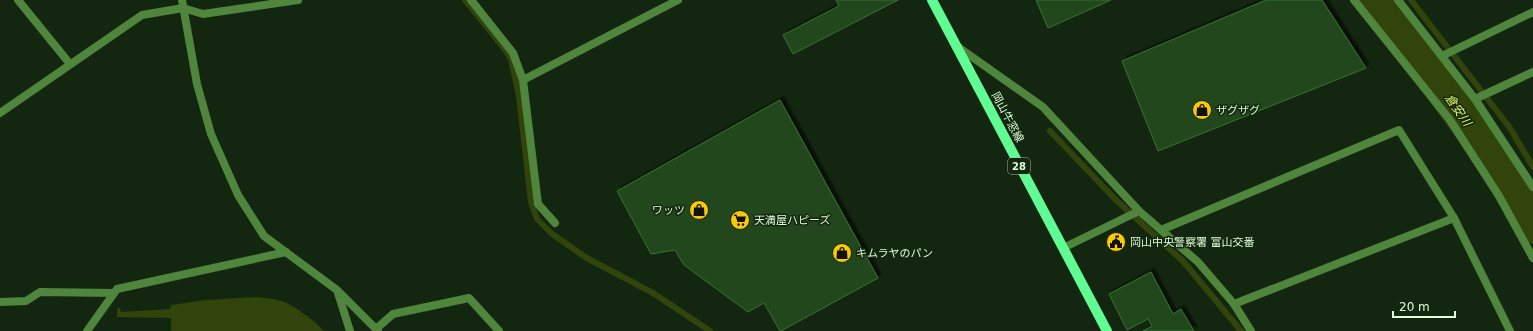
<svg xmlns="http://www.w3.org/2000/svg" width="1533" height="331" viewBox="0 0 1533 331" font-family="'DejaVu Sans','Noto Sans JP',sans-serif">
<defs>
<filter id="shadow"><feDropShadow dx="3.5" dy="-3.5" stdDeviation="1" flood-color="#0009"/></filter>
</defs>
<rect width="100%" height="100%" fill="#132710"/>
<!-- water -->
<path fill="#31440b" d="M256,297C263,298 271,298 278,300C292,303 315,321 324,331H171V318L117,317V308H120L121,312L170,309L171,305L206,300Z"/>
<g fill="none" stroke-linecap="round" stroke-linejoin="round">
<!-- stream -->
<g stroke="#31440b" stroke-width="6">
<polyline points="465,0 504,48 511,59 519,96 531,202 537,219 551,233 585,257 653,293 710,331"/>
<polyline points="1411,0 1510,128 1533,167"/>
<polyline points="1050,131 1116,200 1183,261 1241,331"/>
</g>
<!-- river -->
<path stroke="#31440b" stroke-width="37" d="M1374,0C1431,72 1489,145 1533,225"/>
</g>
<!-- building -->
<g fill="#21471c" stroke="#36732f" filter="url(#shadow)">
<polygon points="836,0 898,0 793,54 783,35 839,6"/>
<polygon points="1036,0 1111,0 1048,28"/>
<polygon points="1266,0 1322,0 1366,68 1158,151 1122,61"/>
<polygon points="780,100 878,278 781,331 780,331 764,303 748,312 684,265 675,250 651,254 617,191"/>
<polygon points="1151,272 1173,314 1181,309 1194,331 1143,331 1152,326 1148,319 1127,330 1109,294"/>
</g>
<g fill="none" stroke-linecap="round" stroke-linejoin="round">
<!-- minor -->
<g stroke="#4f853c" stroke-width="8">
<polyline points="18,0 70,64"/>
<polyline points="182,0 197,84 211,134 238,195 264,236 337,290 378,331"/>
<polyline points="471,0 513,53 523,80 538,204 555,223"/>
<polyline points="1354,0 1450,120 1499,196 1533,258"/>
<polyline points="1398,0 1475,99 1533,187"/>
<polyline points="958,47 1043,107 1139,211 1198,262 1234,304 1251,331"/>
<polyline points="1442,56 1533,12"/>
<polyline points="523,80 678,0"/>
<polyline points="1475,99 1533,72"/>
<polyline points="0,113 142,15 183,8 203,14 298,0"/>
<polyline points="1161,230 1399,130 1454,218 1510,331"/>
<polyline points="1063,248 1139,211"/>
<polyline points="338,293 350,331"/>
<polyline points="0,302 26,301 40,292 114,293"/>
<polyline points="1234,304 1454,218"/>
<polyline points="376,329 393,314 469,298 499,331"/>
<polyline points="87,331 117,289 286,252"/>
</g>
<!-- primary -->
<polyline stroke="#60fc93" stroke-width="10" points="932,0 1107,331"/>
</g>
<!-- icons -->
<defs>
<symbol id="shop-disc" viewBox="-11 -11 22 22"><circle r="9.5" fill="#fac907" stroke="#132710"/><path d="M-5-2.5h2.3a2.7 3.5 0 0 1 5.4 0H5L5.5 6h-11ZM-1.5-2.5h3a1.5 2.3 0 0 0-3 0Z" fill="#111"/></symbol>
<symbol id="supermarket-disc" viewBox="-11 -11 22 22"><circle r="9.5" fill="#fac907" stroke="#132710"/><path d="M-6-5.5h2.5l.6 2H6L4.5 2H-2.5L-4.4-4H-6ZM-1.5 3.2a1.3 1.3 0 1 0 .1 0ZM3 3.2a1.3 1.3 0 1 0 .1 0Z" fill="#111"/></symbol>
<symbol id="civic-disc" viewBox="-11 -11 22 22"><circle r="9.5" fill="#fac907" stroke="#132710"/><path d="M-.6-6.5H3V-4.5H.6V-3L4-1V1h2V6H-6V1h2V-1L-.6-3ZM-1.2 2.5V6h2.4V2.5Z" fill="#111"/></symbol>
</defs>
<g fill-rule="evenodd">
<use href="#shop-disc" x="1191" y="99" width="22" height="22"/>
<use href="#shop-disc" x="688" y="199" width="22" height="22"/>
<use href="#supermarket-disc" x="729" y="209" width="22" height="22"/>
<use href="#civic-disc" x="1105" y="231" width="22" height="22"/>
<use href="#shop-disc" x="831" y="242" width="22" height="22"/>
</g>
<g text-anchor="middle" stroke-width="3" stroke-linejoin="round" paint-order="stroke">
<!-- shield labels -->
<rect fill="#132710" stroke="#a1be9b" stroke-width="1" x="1008" y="158" width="22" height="16" rx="3"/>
<g font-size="10" font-weight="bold" fill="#defed6">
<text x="1019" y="170">28</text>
</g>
<!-- poi labels -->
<g font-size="11" fill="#defed6" stroke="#132710" text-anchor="start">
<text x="1216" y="114">ザグザグ</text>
<text x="685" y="214" text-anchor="end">ワッツ</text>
<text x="754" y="224">天満屋ハピーズ</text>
<text x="1130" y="246">岡山中央警察署 富山交番</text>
<text x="856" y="257">キムラヤのパン</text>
</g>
<!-- street labels -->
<g font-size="11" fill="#defed6" stroke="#132710">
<text transform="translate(1008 117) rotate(62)" y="4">岡山牛窓線</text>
</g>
<!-- water labels -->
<g font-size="12" font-style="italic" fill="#e4fc67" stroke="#132710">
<text transform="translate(1458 110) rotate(55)" y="4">倉安川</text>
</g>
</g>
<!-- scale -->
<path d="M1393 311v6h62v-6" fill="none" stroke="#defed6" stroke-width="2"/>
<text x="1399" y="311" font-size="12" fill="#defed6" stroke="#132710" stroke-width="3" paint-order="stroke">20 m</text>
</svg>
